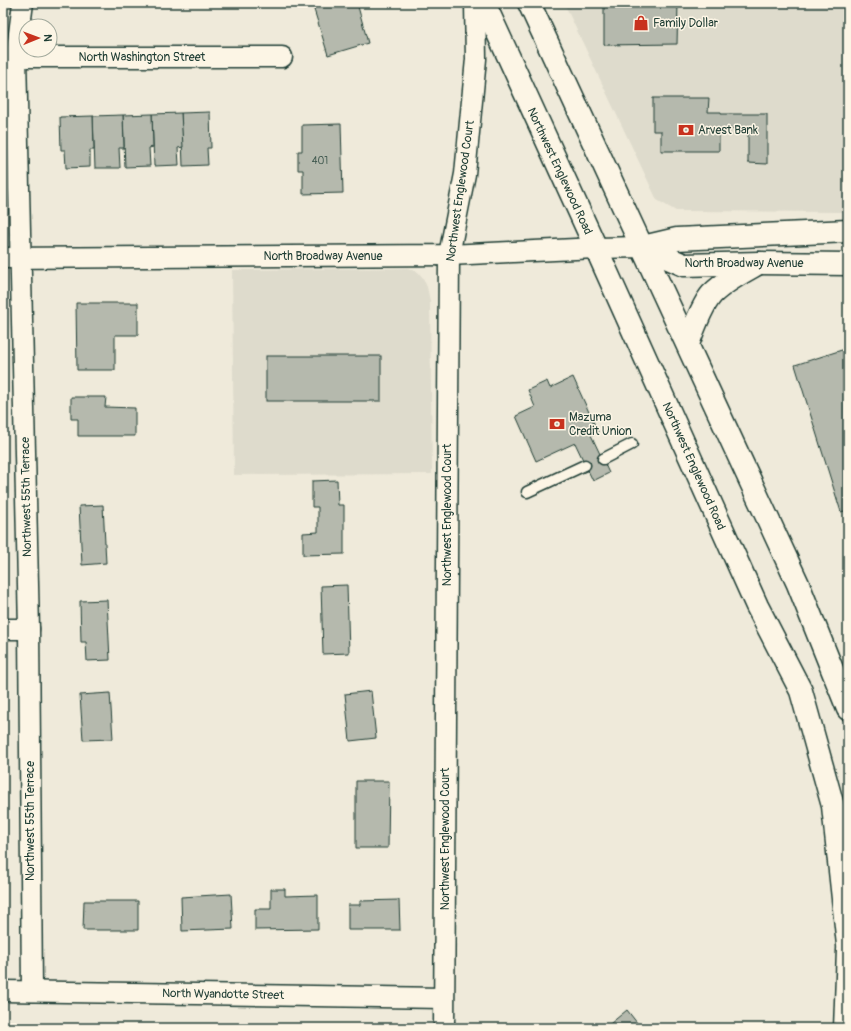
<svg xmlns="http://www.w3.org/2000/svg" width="851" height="1031" viewBox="0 0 851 1031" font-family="Pangolin,sans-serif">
<rect width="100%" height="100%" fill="#efeada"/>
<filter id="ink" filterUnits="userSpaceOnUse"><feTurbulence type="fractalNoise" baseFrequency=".025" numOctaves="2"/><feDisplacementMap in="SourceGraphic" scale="8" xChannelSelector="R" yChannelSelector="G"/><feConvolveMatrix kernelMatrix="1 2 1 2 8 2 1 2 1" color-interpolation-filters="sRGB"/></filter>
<g filter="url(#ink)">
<!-- built -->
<g fill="#dedbcc">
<polygon points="564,3 848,3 848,212 676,211 657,200"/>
<polygon points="408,268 418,272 423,278 427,287 430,301 432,474 234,475 232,270"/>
</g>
<!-- building -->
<g fill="#b5b9ad" stroke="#1f3d34">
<polygon points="312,3 357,3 368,43 328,55"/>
<polygon points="604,3 678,3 677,44 604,45"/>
<polygon points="653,98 709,98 708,112 721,112 721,114 767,114 767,164 748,163 748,128 719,129 719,151 661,151 661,131 653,131"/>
<polygon points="210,112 211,148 207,148 208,165 183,166 181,113"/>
<polygon points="181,113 183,147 178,148 179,165 154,166 152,114"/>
<polygon points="152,114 153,147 149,148 150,166 125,167 123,115"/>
<polygon points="123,115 124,148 119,148 120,168 95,168 93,116"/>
<polygon points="93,116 94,150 90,150 90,167 66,168 65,150 61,150 60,117"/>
<polygon points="341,124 343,193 303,194 303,170 298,170 298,151 302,151 302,125"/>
<polygon points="76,303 138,303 138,335 115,335 115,370 77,370"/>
<polygon points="848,348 848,510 841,512 795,365"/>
<rect x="266" y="356" width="115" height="45"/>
<polygon points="573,377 598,432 591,435 609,473 593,481 575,443 536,461 516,416 535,407 528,390 547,381 550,388"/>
<polygon points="71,397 106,397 105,407 135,408 135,436 78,436 78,419 71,419"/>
<polygon points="337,480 338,505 344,505 344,554 303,555 303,533 318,532 318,507 312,507 312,481"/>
<polygon points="103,505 106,563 82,565 79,506"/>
<polygon points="347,585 349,653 323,654 321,586"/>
<polygon points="107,600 110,660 87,661 86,642 81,642 80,601"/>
<polygon points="371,691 376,738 350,741 345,694"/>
<polygon points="110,693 113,739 83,740 80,695"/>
<polygon points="356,781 389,781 388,848 356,848"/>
<polygon points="271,889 285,889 285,896 318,895 318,929 255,930 255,909 271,909"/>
<polygon points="231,894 233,929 182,931 181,897"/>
<polygon points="399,900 400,930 348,930 348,905 360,905 360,901"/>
<polygon points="84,901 138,901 138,930 83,930"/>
<polygon points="627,1010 641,1028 605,1028"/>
</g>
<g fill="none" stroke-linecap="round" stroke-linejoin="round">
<defs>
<g id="service">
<polyline points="603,459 632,444"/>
<polyline points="527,492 585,465"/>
</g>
<g id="minor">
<polyline points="23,3 16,56 29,629 32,991"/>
<polyline points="3,57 282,57"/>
<polyline points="3,258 449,255 596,248 643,247"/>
<polyline points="3,629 29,629"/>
<polyline points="3,991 443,998"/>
<polyline points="444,1028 449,255 465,174 476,59 475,3"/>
</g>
<g id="tertiary">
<polyline points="643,247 684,265 759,263 848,264"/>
<polyline points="643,247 677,239 848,231"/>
</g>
<g id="secondary">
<polyline points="484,3 596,248 757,606 801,691 833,806 848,945"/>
<polyline points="529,3 798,584 848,709"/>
<path d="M688,344C693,330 702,305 712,294C725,281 743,272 759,263"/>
<polyline points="845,1028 848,950"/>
</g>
</defs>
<!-- service casing -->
<use href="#service" stroke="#1f3d34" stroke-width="13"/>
<!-- minor casing -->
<use href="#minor" stroke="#1f3d34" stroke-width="23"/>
<!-- tertiary casing -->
<use href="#tertiary" stroke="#1f3d34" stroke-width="25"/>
<!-- secondary casing -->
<use href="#secondary" stroke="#1f3d34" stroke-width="25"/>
<!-- service -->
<use href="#service" stroke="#fcf5e5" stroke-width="10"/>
<!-- minor -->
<use href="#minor" stroke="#fcf5e5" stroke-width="20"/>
<!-- tertiary -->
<use href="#tertiary" stroke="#fcf5e5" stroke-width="22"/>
<!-- secondary -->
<use href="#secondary" stroke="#fcf5e5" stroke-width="22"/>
</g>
</g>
<!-- icons -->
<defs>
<symbol id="shop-bare" viewBox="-9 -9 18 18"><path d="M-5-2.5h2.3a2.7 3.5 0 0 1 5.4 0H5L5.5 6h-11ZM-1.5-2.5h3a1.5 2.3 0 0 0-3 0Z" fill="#c8321e" stroke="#fcf5e5" stroke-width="2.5" paint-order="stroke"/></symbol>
<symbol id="bank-bare" viewBox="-9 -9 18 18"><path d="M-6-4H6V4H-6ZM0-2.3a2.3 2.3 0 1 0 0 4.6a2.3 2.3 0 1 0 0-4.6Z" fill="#c8321e" stroke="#fcf5e5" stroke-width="2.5" paint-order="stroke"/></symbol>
</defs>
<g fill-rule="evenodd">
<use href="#shop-bare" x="630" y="12" width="22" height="22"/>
<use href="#bank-bare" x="675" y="119" width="22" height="22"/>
<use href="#bank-bare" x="546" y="413" width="22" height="22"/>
</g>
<g text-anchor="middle" stroke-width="3" stroke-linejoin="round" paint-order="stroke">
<!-- number labels -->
<g font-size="10" fill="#445c52">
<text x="320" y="164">401</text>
</g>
<!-- poi labels -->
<g font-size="12" fill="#1f3d34" stroke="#fcf5e5" text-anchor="start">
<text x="653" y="27">Family Dollar</text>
<text x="698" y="134">Arvest Bank</text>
<text x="569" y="421">Mazuma<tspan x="569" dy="14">Credit Union</tspan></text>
</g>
<!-- street labels -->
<g font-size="12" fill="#1f3d34" stroke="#fcf5e5">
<text x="142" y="61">North Washington Street</text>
<text transform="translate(560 171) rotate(65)" y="4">Northwest Englewood Road</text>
<text transform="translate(460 191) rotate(-82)" y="4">Northwest Englewood Court</text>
<text x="323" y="260">North Broadway Avenue</text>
<text x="744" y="267">North Broadway Avenue</text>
<text transform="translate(694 466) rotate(66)" y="4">Northwest Englewood Road</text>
<text transform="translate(26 497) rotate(-91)" y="4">Northwest 55th Terrace</text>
<text transform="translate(447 515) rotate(-90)" y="4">Northwest Englewood Court</text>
<text transform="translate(30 821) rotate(-90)" y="4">Northwest 55th Terrace</text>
<text transform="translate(445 839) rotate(-90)" y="4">Northwest Englewood Court</text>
<text transform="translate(223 994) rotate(1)" y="4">North Wyandotte Street</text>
</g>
</g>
<!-- margin -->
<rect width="851" height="1031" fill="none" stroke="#fcf5e5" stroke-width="16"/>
<rect x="8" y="8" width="835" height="1015" fill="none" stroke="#1f3d34" stroke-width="1.5" filter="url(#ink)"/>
<!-- north arrow -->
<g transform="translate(38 38) rotate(89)"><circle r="19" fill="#fcf5e5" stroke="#a4ab9e"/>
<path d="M0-3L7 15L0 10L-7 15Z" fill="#c8321e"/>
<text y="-6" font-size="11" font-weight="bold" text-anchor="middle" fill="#1f3d34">N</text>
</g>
</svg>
